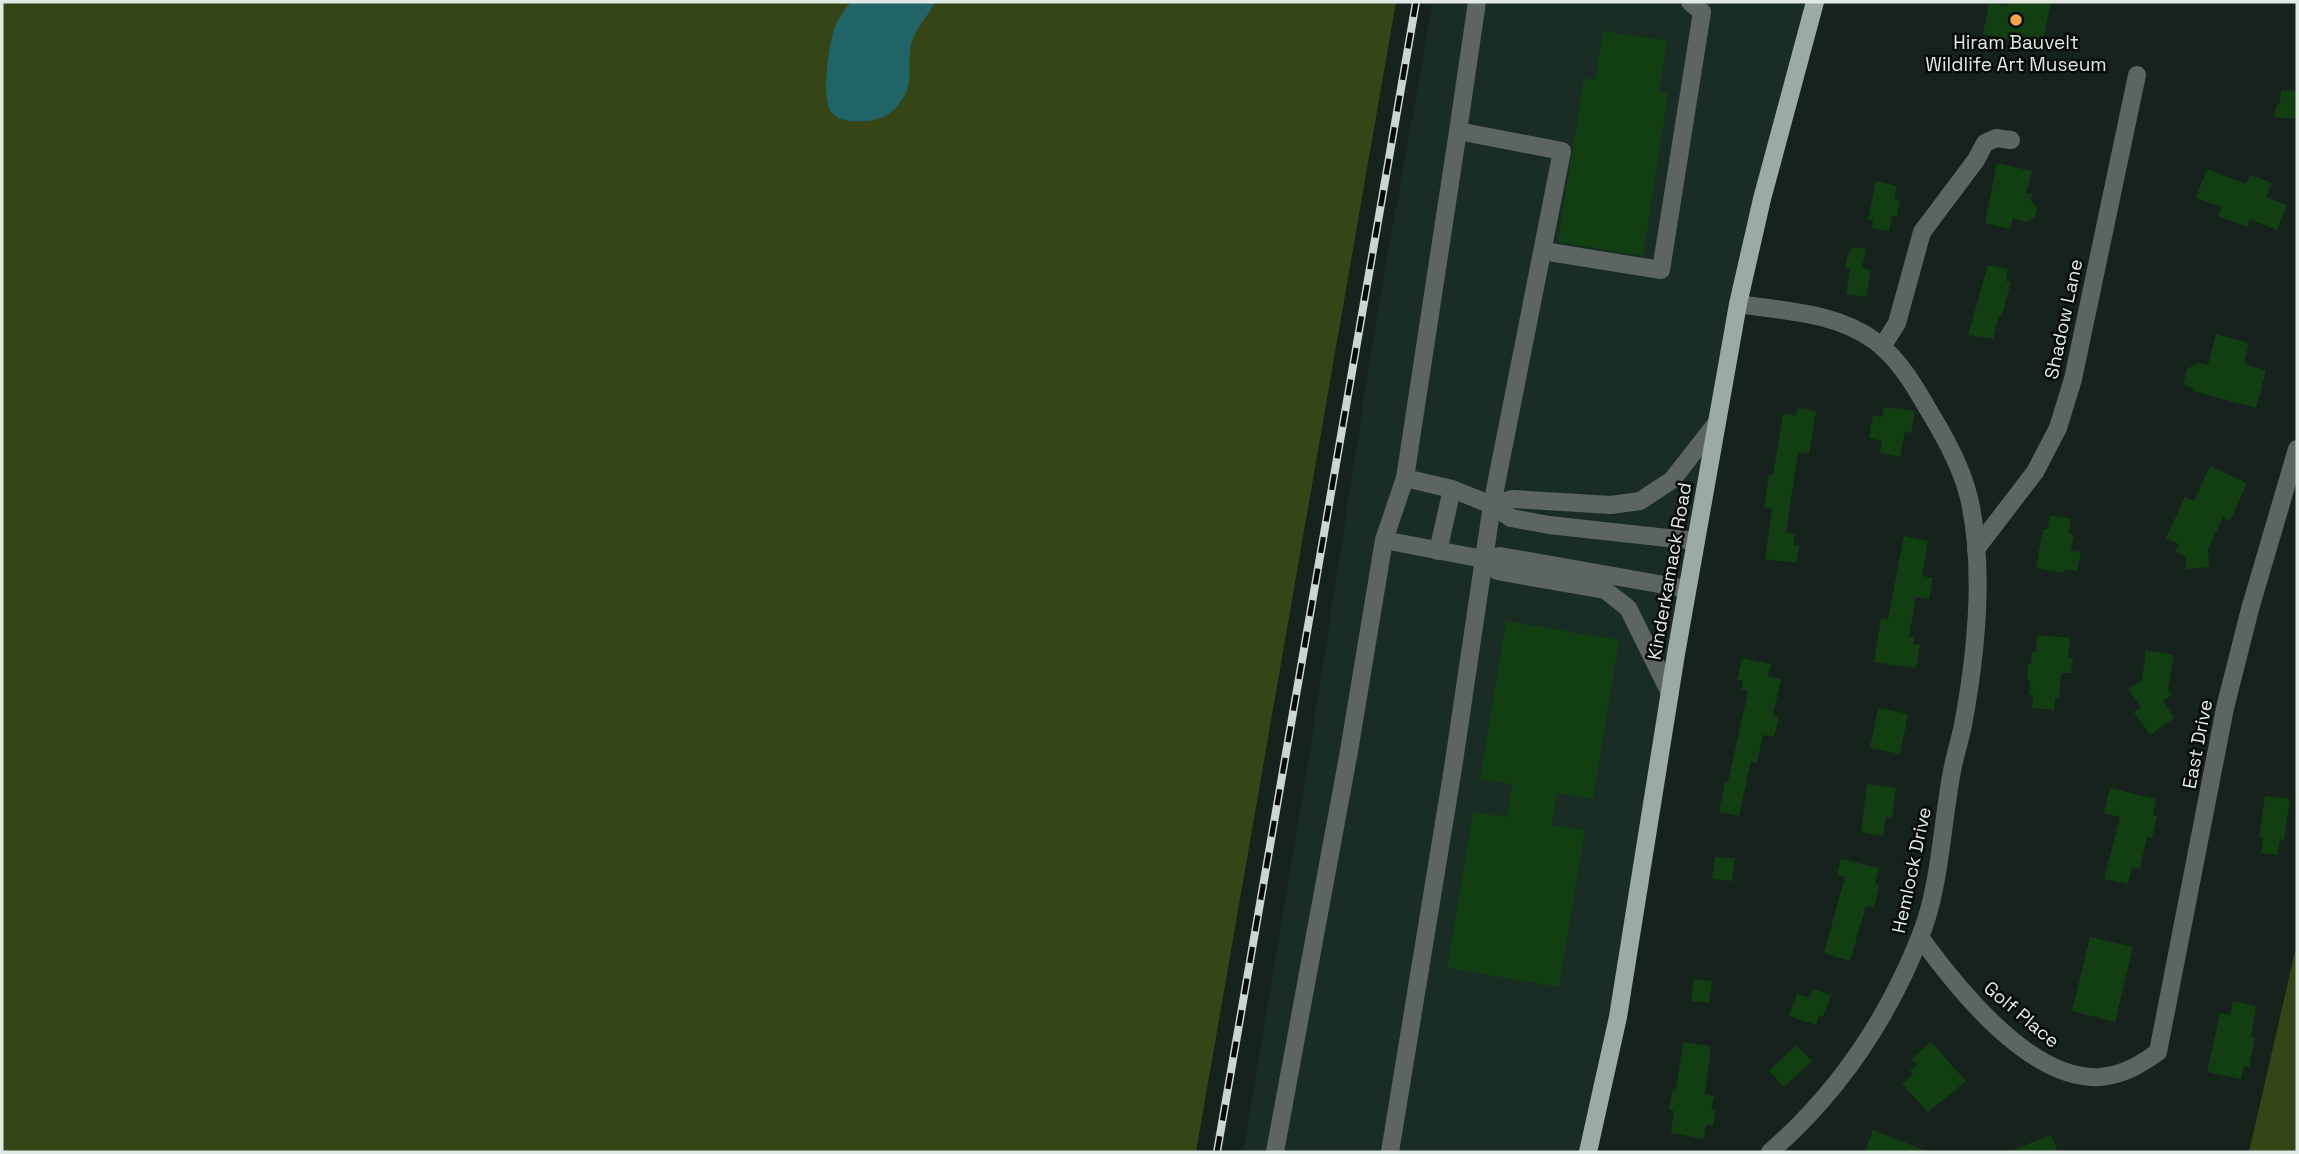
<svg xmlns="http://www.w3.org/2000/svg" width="2299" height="1154" viewBox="0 0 2299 1154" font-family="'Space Grotesk',sans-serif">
<rect width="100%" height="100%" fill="#16231d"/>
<!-- built -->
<polygon fill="#192d24" points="1433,2 1815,2 1762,199 1588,1152 1243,1152 1304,788 1377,314"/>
<!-- green -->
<g fill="#364516">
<polygon points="2,2 1396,2 1196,1152 2,1152"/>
<polygon points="2297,943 2297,1152 2249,1152"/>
</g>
<!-- water -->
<path fill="#206468" d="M851,2H935C929,15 918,25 913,38C904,63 918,80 899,104C889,117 877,121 862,121C851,122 839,121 832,113C820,99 829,41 836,24C840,16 845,9 851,2Z"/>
<!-- building -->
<g fill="#113f12">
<polygon points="2009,2 2051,2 2042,46 1983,34 1989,3 2008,6"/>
<polygon points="1603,31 1667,41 1659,92 1668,94 1643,256 1558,242 1584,78 1595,80"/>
<polygon points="2281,90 2297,91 2297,119 2275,117 2276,106 2280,103"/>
<polygon points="1997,163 2032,171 2026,193 2032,194 2031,200 2037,208 2035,218 2025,222 2013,218 2010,229 1985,223"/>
<polygon points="2207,169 2246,184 2250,175 2272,183 2266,197 2287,205 2277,230 2250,219 2247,227 2218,216 2222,207 2196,198"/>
<polygon points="1876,181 1897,186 1894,199 1900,200 1897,216 1892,216 1889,231 1872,228 1873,220 1868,220"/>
<polygon points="1852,247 1866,249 1862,268 1871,270 1866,297 1846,294 1850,269 1845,268 1848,253 1850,254"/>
<polygon points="1988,265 2008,269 2006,281 2011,282 2002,315 1999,315 1993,339 1968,335"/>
<polygon points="2216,334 2249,343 2244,364 2266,370 2256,408 2193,391 2193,388 2183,385 2187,369 2198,363 2208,365"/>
<polygon points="1884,407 1915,411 1911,433 1905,432 1900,457 1880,453 1882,441 1869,438 1873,415 1882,417"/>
<polygon points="1798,408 1816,411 1809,454 1798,452 1786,533 1795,534 1793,545 1799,546 1796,563 1765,559 1772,508 1764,507 1769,475 1773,475 1783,414 1796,416"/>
<polygon points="2210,466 2247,483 2230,521 2223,517 2208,549 2209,567 2186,569 2185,556 2175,552 2179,544 2166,538 2185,497 2194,501"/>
<polygon points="2050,515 2071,519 2069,534 2074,535 2071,551 2081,552 2077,571 2064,569 2063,573 2036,568 2043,529 2047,530"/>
<polygon points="1904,536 1928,541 1922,576 1933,578 1929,599 1916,597 1909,637 1914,638 1913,644 1920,645 1916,668 1874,662 1881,618 1888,619"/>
<polygon points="1506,621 1619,640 1593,799 1557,793 1552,825 1585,830 1559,987 1447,968 1473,812 1507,817 1512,784 1480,779"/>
<polygon points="2037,635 2070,638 2068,658 2073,659 2071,673 2061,673 2059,698 2055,698 2054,710 2032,708 2033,695 2029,695 2030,680 2027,680 2028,664 2031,664 2032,652 2036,652"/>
<polygon points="2146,650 2174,655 2168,689 2172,695 2163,701 2174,718 2150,735 2134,712 2141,707 2128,689 2142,680"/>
<polygon points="1742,658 1771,664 1768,676 1781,679 1773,715 1779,717 1774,737 1763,735 1757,763 1751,761 1739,816 1719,812 1725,781 1728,782 1748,691 1741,690 1743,681 1737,680"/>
<polygon points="1878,708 1908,714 1900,754 1870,748"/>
<polygon points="1867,784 1896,788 1892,818 1886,817 1883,836 1861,832"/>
<polygon points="2110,788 2156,799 2153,815 2157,816 2152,838 2147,837 2140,869 2132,867 2128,884 2104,879 2120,817 2104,813"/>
<polygon points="2265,796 2290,799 2284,840 2280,839 2277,855 2261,853 2263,838 2259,837"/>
<polygon points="1715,857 1735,858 1732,881 1712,879"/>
<polygon points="1841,859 1879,868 1875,884 1879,885 1874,908 1866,906 1850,961 1824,953 1845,877 1837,875"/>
<polygon points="2090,937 2133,947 2115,1022 2072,1011"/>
<polygon points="1694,979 1712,981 1709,1003 1691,1001"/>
<polygon points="1813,989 1831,995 1823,1017 1819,1015 1816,1025 1789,1016 1797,994 1809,998"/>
<polygon points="2233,1001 2256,1006 2251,1037 2255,1038 2249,1067 2244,1065 2241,1079 2207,1072 2220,1013 2230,1015"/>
<polygon points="1683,1042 1711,1046 1705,1094 1714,1096 1711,1109 1716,1110 1713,1126 1706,1124 1704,1139 1671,1133 1674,1111 1669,1110 1673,1088 1676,1089"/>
<polygon points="1931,1042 1966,1081 1928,1112 1902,1084 1913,1074 1910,1071 1917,1065 1912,1059"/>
<polygon points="1796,1045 1812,1061 1784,1087 1769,1071"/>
<polygon points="1873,1130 1926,1151 1926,1152 1865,1152"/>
<polygon points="2051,1135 2058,1152 2011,1152 2011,1151"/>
</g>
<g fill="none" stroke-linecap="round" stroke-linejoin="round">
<!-- minor -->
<g stroke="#5d6563" stroke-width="18">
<polyline points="1458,131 1405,478 1452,489 1492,505 1511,518 1549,525 1695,541"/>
<polyline points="1543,251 1661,270 1702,12 1690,2"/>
<path d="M1738,304C1784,311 1836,312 1875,341C1899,359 1914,385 1929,411C1945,437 1962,468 1969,498C1985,568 1976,655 1963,725C1960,740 1955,755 1952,771C1942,823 1940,889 1920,937C1887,1020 1837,1094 1770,1152"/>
<polyline points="1882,347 1897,323 1922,232 1976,160 1985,143 1996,138 2011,140"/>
<polyline points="1492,505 1513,499 1611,505 1640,501 1672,480 1715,425"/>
<polyline points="1384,540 1405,478"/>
<polyline points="1976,549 2035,472 2058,428 2073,379 2137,75"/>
<polyline points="1438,551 1452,489"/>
<polyline points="1483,559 1497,571 1605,590 1628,608 1670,693"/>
<path d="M1920,937C1957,988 2030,1081 2100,1077C2123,1075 2140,1065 2158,1052L2225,708L2250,609L2297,449"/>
<polyline points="1275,1152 1349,751 1384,540 1483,559 1500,556 1687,589"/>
<polyline points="1390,1152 1453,768 1492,505 1562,151 1458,131 1477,2"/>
</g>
<!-- major -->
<polyline stroke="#9baaa7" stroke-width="18" points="1588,1152 1618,1017 1676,654 1738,304 1762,199 1815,2"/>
<defs>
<polyline id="rail" points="1217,1152 1416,2"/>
</defs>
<!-- rail casing -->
<use href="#rail" stroke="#ccd5d0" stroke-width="8"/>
<!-- rail -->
<use href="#rail" stroke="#060b08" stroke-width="5" stroke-dasharray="16" stroke-linecap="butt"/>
</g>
<!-- markers -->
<circle fill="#f3a443" stroke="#060b08" stroke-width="2.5" cx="2016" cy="20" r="7"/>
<g text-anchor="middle" stroke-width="5" stroke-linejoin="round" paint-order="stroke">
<!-- poi labels -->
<g font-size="19" fill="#e1e9e4" stroke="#060b08">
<text x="2016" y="49">Hiram Bauvelt<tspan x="2016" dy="22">Wildlife Art Museum</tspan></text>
</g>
<!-- street labels -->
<g font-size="19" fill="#e1e9e4" stroke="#060b08">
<text transform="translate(2063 319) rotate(-78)" y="7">Shadow Lane</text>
<text transform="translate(1669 571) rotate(-80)" y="7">Kinderkamack Road</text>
<text transform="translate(2197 744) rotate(-79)" y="7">East Drive</text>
<text transform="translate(1911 870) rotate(-78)" y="7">Hemlock Drive</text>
<text transform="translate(2022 1014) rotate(40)" y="7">Golf Place</text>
</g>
</g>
<!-- border -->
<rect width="2299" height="1154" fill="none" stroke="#e1e9e4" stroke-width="7"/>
</svg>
